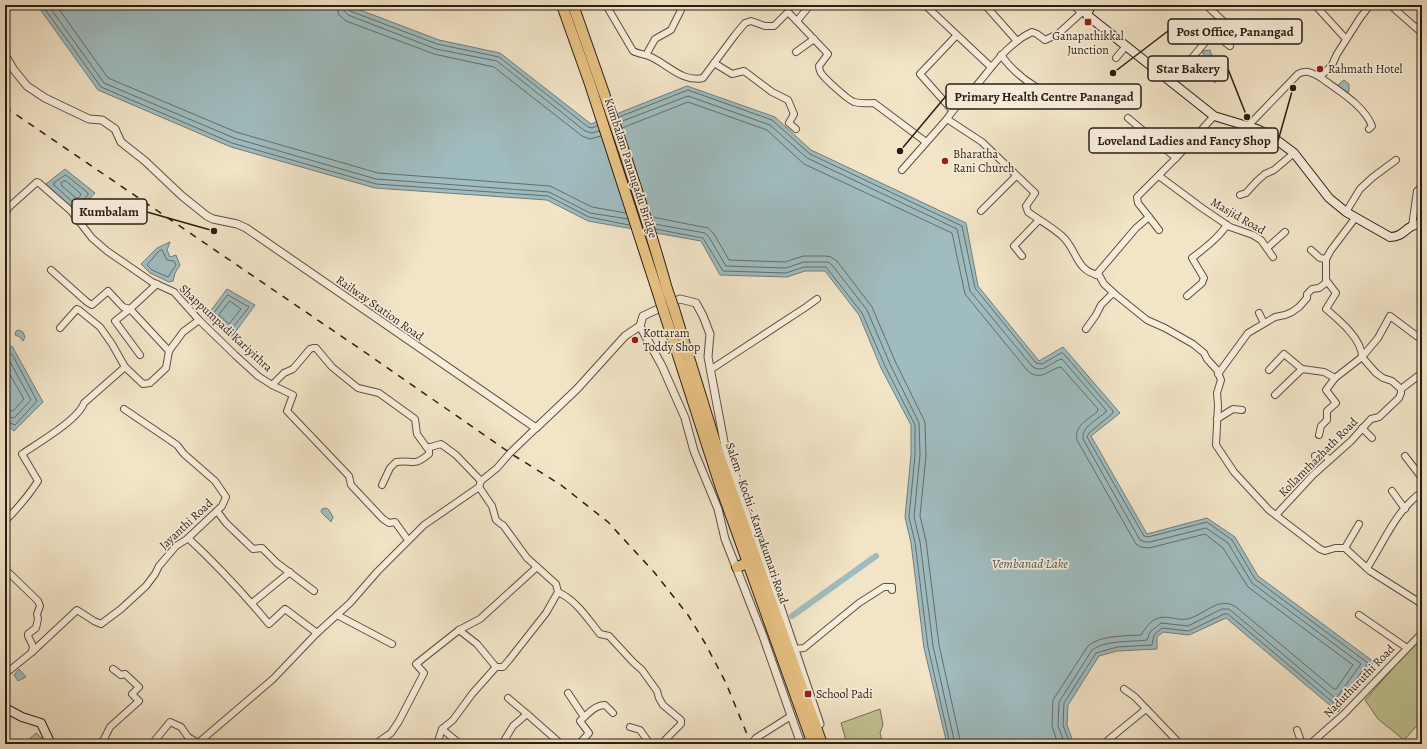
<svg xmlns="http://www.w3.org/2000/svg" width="1427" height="749" viewBox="0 0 1427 749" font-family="Alegreya,serif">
<rect width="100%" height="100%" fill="#f2e4c7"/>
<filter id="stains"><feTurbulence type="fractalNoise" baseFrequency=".005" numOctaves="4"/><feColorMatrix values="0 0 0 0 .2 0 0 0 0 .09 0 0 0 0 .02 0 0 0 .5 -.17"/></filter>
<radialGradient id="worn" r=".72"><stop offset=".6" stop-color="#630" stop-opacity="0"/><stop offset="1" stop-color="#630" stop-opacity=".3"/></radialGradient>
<!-- green -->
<g fill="#c0c292" stroke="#747053">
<polygon points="1417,641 1422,646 1422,720 1404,740 1378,719 1365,700"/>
<polygon points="880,709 883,725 880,733 883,743 847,744 841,723"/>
<polygon points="36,733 48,744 24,744"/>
</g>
<!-- water -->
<g fill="#9fbcbf" stroke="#707d7b">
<polygon points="37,5 347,5 439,40 500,53 591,124 687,86 775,117 811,150 966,223 978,286 1039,361 1063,347 1120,413 1091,436 1147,534 1207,518 1235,537 1258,576 1374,662 1338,712 1226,618 1189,635 1163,632 1157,637 1157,649 1117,651 1099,656 1068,705 1067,725 1074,744 947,744 924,648 911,543 905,517 911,455 911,425 881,368 859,315 825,271 805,271 787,277 720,275 701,241 588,221 547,200 375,188 231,147 98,90"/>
<polygon points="1210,50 1214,63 1215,83 1202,51"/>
<polygon points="1344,80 1349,84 1349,91 1346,96 1338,85"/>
<polygon points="65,169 95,193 77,212 46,184"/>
<polygon points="170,242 167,250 170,257 176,255 180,265 175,273 173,281 169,282 150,273 141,264 157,248"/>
<polygon points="227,289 255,305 231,338 206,317"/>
<polygon points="19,330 23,332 25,337 23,341 20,337 15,335 16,331"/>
<polygon points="12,346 43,402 14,431 5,424 5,352"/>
<polygon points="326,508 329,510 333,517 331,522 321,512 322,509"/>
<polygon points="19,669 26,677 18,681 14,675"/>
</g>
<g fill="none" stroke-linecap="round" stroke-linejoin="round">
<!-- shore -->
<g stroke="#646d6a" stroke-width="1">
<polyline points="42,5 101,87 232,143 376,184 548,196 589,217 629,225"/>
<polyline points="48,5 104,83 234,138 376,179 549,192 590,213 628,219"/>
<polyline points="56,5 108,78 236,132 378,173 550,186 592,207 626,213"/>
<polyline points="336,5 339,15 346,21 434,54 494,67 582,136 590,139 601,136"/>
<polyline points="342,5 344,11 348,15 436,49 497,61 585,131 592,133 599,131"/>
<polyline points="347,5 348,8 350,11 437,44 499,57 588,127 592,128 597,126"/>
<polyline points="619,117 688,90 772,120 810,154 962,226 975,288 1036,363 1042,364 1061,353 1063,353 1113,411 1113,413 1089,433 1087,437 1144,536 1148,537 1207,522 1232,540 1255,579 1368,663 1338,705 1336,705 1228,614 1224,614 1189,631 1162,628 1154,635 1152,645 1117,647 1096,653 1064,703 1063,725 1070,744"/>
<path d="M620,122L688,96L770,125L807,158L957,229L970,291L1032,366C1043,375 1051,361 1062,359L1106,410V412C1098,419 1081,427 1083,439L1140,540L1145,542H1150L1206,528L1228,543L1252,583L1361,664L1337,697L1335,698L1229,609H1222L1188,626L1161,623L1150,632L1147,640C1131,642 1105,640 1092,650L1059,702L1058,726L1065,744"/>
<path d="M622,128L688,102L767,130L804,164L952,233L965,294L1027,370C1041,383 1048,369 1061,367L1098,409L1097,412C1087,420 1074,426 1077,440L1136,544L1141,547L1149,548L1205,534L1223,548L1248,587L1353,665L1336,689H1334L1236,607C1219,595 1203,616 1187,619C1177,621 1166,614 1156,619C1149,622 1145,629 1141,635C1126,636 1100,635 1088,646L1053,700L1052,726L1058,744"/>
<polygon points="66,175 88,193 88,195 78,205 76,205 54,185 54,183"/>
<polygon points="64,181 66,181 80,193 81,195 78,198 76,198 62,186 61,183"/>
<polyline points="652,217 708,228 714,234 729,260 785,262 803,256 825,256 831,257 837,261 872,307 895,361 925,422 926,455 920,516 926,541 939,645 961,744"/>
<polyline points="654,224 705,233 709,237 726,266 786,268 804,262 828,262 832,265 867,310 890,364 919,423 920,455 914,517 920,542 933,646 955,744"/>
<polyline points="655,229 703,238 723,271 786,273 804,267 826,267 862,313 885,366 915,425 915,455 909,517 915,542 928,647 950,744"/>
<polygon points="162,250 167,260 174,261 176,265 168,277 152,270 147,265 159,251"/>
<polygon points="228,295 249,307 230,331 212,316"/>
<polygon points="230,301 241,309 229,324 219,315"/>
<polyline points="5,355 12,354 37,401 15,425 5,421"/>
<polyline points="5,360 9,360 31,400 14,418 5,416"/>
<polyline points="5,366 24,399 13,411 5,410"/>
</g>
<!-- canal -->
<polyline stroke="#9fbcbf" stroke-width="6" points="792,616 876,556"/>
<defs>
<g id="minor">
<path d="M606,5L633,51C638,54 644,54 651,57C667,64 683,83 703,78L735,35L745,23L751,21L765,26H774L787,13H789L828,54L819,66C819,67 820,72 821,73C824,78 848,100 854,102C861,104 867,103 874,103L926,142"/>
<polyline points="925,5 991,67"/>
<polyline points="985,5 1017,41"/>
<polyline points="1074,5 1081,13"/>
<polyline points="1315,5 1346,39"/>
<polyline points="1390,5 1422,33"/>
<polyline points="797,21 810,5"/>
<polyline points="1213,33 1230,46"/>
<polyline points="796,52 814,39"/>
<polyline points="646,55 655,39 671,30 683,6"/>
<path d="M1001,55C1016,76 1039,91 1063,99"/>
<polyline points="1116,58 1126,46"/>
<polyline points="714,63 732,74 744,71 772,92 788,100 794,114 789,123 796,129"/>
<path d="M1320,77C1337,90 1364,105 1372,126L1369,129"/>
<polyline points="1171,83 1223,21 1206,5"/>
<polyline points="952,110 920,74 956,36"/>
<polyline points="1128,118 1176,158"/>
<path d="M947,119L982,142L1035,193L1026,206L1028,212C1039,220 1052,227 1062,236C1077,249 1076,272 1099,275L1104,284L1116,295L1147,320L1165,328L1193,344L1204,353L1207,359L1217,370L1221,380L1217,393L1218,405L1216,445L1234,472L1269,510L1320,549L1325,551L1335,548H1345L1370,571L1422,604"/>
<path d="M1247,127L1298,74C1306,69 1312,73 1320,77L1332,65L1337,54L1360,18L1370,5"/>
<path d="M902,170L947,119C955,106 966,97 976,86C993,66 1008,43 1032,32L1037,34L1045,40L1058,34L1081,13L1084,12L1087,15"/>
<polyline points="1159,176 1202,208 1230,227 1253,235 1261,240 1273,257"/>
<polyline points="1240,195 1246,193 1257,181 1265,174 1274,170 1294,153"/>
<polyline points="981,211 1016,176"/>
<polyline points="1346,212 1360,189 1373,177 1396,160"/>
<polyline points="5,216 8,208 37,182 39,183 71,211 92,238 107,251 152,282 174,292 199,320 235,355 258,376 272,385 284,373 293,369 310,349 313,348 316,348 332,367 358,388 379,393 415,419 417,434 427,448 441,444 456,455 481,481"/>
<polyline points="1149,217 1159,230"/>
<polyline points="1412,226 1417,191 1422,186"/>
<polyline points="1267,248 1285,232"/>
<polyline points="1311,250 1320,258 1326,259"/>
<polyline points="1022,256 1014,246 1039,220"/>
<polyline points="51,270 87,302 92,305 108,291 123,307 130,309 157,284"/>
<polyline points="1096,275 1136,228 1149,217 1138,203 1137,197 1176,158 1214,116"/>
<path d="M1187,296L1202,283L1204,278L1192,258C1205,248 1218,238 1227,225"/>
<polyline points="1259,313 1264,323"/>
<polyline points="60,328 77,309 79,310 100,327 112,344 125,367"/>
<polyline points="1086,329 1096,315 1101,305 1113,293"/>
<polyline points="140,355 115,321 130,309 169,351"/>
<polyline points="710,370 806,307 817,299"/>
<polyline points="1269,370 1284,354 1302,369 1324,372 1335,378 1362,357 1378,338 1390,316 1422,340"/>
<polyline points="1218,374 1248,333 1275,317 1285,315 1292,312 1299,307 1307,298 1307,294 1312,289 1319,288 1327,282"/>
<polyline points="272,385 293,395 287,411 349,476 351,485 383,519 389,523 395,522 408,540"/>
<polyline points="1401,389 1422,373"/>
<polyline points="1275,395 1302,369"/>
<polyline points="1217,419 1233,409 1242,410"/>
<polyline points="1362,428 1372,438"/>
<polyline points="1319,435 1321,426 1327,420 1327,411 1336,403 1326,390 1335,378"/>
<polyline points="1315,456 1324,455 1329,459"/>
<polyline points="1405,456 1422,478"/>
<path d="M382,485L390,468L396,462C414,459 412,468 429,454V447"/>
<polyline points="1392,491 1405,509"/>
<polyline points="217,511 226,523 253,549 262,548 277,563 314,591"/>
<path d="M1276,515L1313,475L1351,441L1371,419L1379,417L1399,398L1401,393V389L1392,381L1383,378L1376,373L1362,357C1362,339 1339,320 1326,309L1336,293L1326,280V259L1331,250L1356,217"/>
<path d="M5,521C17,509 29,495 38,481L22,454C38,443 78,420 84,403L125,367L143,384L150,383L166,368L169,351L183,332L199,320"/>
<path d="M188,538C217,565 244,594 269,624L285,609L317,633"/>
<polyline points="1345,548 1359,524"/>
<path d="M1367,568C1384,542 1396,510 1422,492"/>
<polyline points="5,569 38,601 40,606 37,614 38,619 36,628 28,634 28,636 33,646 32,652"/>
<path d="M558,592C577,601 587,618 600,634L609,636L633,662L642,670L657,691L659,698L663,705L681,720V724L661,744"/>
<polyline points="252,603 290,572"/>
<polyline points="337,615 392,644"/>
<polyline points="1359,615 1407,648"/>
<polyline points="459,630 477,644 496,667"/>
<polyline points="794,649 804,648 859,603 884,587 892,587 892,590"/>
<polyline points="5,674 31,653 77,610 94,621 101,624 121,609 146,586 155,574 159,566 176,546 187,539 222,506 226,497 215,481 184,454 177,445 124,409"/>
<polyline points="1124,689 1135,697 1180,744"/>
<polyline points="568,693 584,717"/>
<polyline points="508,698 527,714"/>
<polyline points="630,727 640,730 650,744"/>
<polyline points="442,729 460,744"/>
<polyline points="1297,730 1302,744"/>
<polyline points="1108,740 1146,709"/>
<polyline points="100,744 104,739 110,727 139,701 132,694 139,687 125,674 121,675 113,669"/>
<polyline points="152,744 170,722 181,727 188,737 198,743 273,679 317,633 350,603 377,572 424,525 479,487 481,481 497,468 510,453 536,428"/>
<polyline points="375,744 391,733 399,721 424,673 416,664 459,630 480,619 537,567"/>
<polyline points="437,744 442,729 453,720 472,694 496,667 503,667 509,660 546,613 558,592 556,584 527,558 503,525 501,524 496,520 492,506 479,487"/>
<polyline points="502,744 513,726 527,714 561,744"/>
<path d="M579,744L589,733L580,721C588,714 595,705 605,705L613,713"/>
<polyline points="751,744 756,738 791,716"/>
<polyline points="1310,744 1344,714 1422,633"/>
</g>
<g id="tertiary">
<polyline points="5,55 14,70 27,86 45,98 89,119 102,120 115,129 121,142 145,161 182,196 207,216 213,219 237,224 246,228 536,428 577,389 625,336 640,326"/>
<polyline points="801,744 763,636 725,539 718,509 694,451 685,418 662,366 640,326 643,316 680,299 696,303 703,316 710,334 708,357 727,458 735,476 742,502 763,555 820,724"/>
</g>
<g id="secondary">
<path d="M1091,5L1087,15L1214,116L1257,129L1274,138L1294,153L1329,198L1346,212L1390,237C1406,237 1405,224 1422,224"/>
<polyline points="5,708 22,717 41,723 49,740 52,744"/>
</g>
<g id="trunk">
<polyline points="562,5 589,81 658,293"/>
<path d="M573,5C606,99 640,193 667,289"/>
<polyline points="674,309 720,458 822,744"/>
<polyline points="664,312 720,485 813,744"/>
<polyline points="737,567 748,563"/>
</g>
</defs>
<!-- minor casing -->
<use href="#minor" stroke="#5b5041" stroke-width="8"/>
<!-- tertiary casing -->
<use href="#tertiary" stroke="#5b5041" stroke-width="9"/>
<!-- secondary casing -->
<use href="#secondary" stroke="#291e14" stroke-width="10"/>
<!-- trunk casing -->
<use href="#trunk" stroke="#291e14" stroke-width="12"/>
<!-- minor -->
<use href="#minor" stroke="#f7eddb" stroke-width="6"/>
<!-- tertiary -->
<use href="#tertiary" stroke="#f7eddb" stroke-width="7"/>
<!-- secondary -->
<use href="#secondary" stroke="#f7eddb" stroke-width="8"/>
<!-- trunk -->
<use href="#trunk" stroke="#e9c284" stroke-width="10"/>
<!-- rail -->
<polyline stroke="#291e14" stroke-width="1.5" stroke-dasharray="7 7" stroke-linecap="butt" points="5,107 369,355 510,453 561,485 608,522 654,572 688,615 705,643 726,683 751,744"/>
<defs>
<g id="trunk-bridge">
<polyline points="667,289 674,309"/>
<polyline points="658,293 664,312"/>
</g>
</defs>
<!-- trunk-bridge casing -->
<use href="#trunk-bridge" stroke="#291e14" stroke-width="12" stroke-linecap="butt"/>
<!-- trunk-bridge -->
<use href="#trunk-bridge" stroke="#e9c284" stroke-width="10"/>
</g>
<!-- markers -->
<g fill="#8f2418" stroke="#f7eddb" stroke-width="1.5">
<rect x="1084" y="18" width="8" height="8" rx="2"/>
<circle cx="1320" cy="69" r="4"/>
<circle cx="945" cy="161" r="4"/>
<circle cx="635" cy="340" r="4"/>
<rect x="804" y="690" width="8" height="8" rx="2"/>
</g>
<g text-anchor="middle" stroke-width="3.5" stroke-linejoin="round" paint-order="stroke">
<!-- poi labels -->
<g font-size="12" fill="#291e14" stroke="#f7eddb" text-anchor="start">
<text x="1088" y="40" text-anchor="middle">Ganapathikkal<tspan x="1088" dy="14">Junction</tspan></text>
<text x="1328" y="73">Rahmath Hotel</text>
<text x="953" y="158">Bharatha<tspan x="953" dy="14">Rani Church</tspan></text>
<text x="643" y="337">Kottaram<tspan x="643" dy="14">Toddy Shop</tspan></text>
<text x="816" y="698">School Padi</text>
</g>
<!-- street labels -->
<g font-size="12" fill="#291e14" stroke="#f7eddb">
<text transform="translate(631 168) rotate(72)" y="4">Kumbalam Panangadu Bridge</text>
<text transform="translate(1238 216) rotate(30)" y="4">Masjid Road</text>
<text transform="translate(380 308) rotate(35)" y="4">Railway Station Road</text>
<text transform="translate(226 328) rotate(43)" y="4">Shappumpadi Kariyithra</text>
<text transform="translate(1318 457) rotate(-45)" y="4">Kollamthazhath Road</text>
<text transform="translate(757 523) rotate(71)" y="4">Salem - Kochi - Kanyakumari Road</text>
<text transform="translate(186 524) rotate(-43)" y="4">Jayanthi Road</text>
<text transform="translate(1359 681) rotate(-46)" y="4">Naduthuruthi Road</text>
</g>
<!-- water labels -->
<g font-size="13" font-style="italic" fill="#525550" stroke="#f7eddb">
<text x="1030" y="568">Vembanad Lake</text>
</g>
</g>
<!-- callouts -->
<path fill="none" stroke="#291e14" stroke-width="1.5" d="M1113 73L1168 31M1247 117L1228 69M900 151L946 96M1293 88L1278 141M214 231L147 212"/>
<g fill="#291e14" stroke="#f7eddb" stroke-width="1.5">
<circle cx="1113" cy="73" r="4"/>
<circle cx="1247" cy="117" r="4"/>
<circle cx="900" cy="151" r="4"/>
<circle cx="1293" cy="88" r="4"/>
<circle cx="214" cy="231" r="4"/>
</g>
<g fill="#f7eddb" stroke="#291e14" stroke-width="1.5">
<rect x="1168" y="19" width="134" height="25" rx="4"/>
<rect x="1148" y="56" width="80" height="25" rx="4"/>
<rect x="946" y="84" width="195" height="25" rx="4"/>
<rect x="1089" y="128" width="189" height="25" rx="4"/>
<rect x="72" y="199" width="75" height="25" rx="4"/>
</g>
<g font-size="13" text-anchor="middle" font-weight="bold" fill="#291e14">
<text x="1235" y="36">Post Office, Panangad</text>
<text x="1188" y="73">Star Bakery</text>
<text x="1044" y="101">Primary Health Centre Panangad</text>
<text x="1184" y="145">Loveland Ladies and Fancy Shop</text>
<text x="109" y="216">Kumbalam</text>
</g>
<!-- margin -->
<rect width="1427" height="749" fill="none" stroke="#f2e4c7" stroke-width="20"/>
<rect x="6" y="6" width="1415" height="737" fill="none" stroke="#291e14" stroke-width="2"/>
<rect x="10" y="10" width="1407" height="729" fill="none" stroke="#291e14"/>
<rect width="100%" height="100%" filter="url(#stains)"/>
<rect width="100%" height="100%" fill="url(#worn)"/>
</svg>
